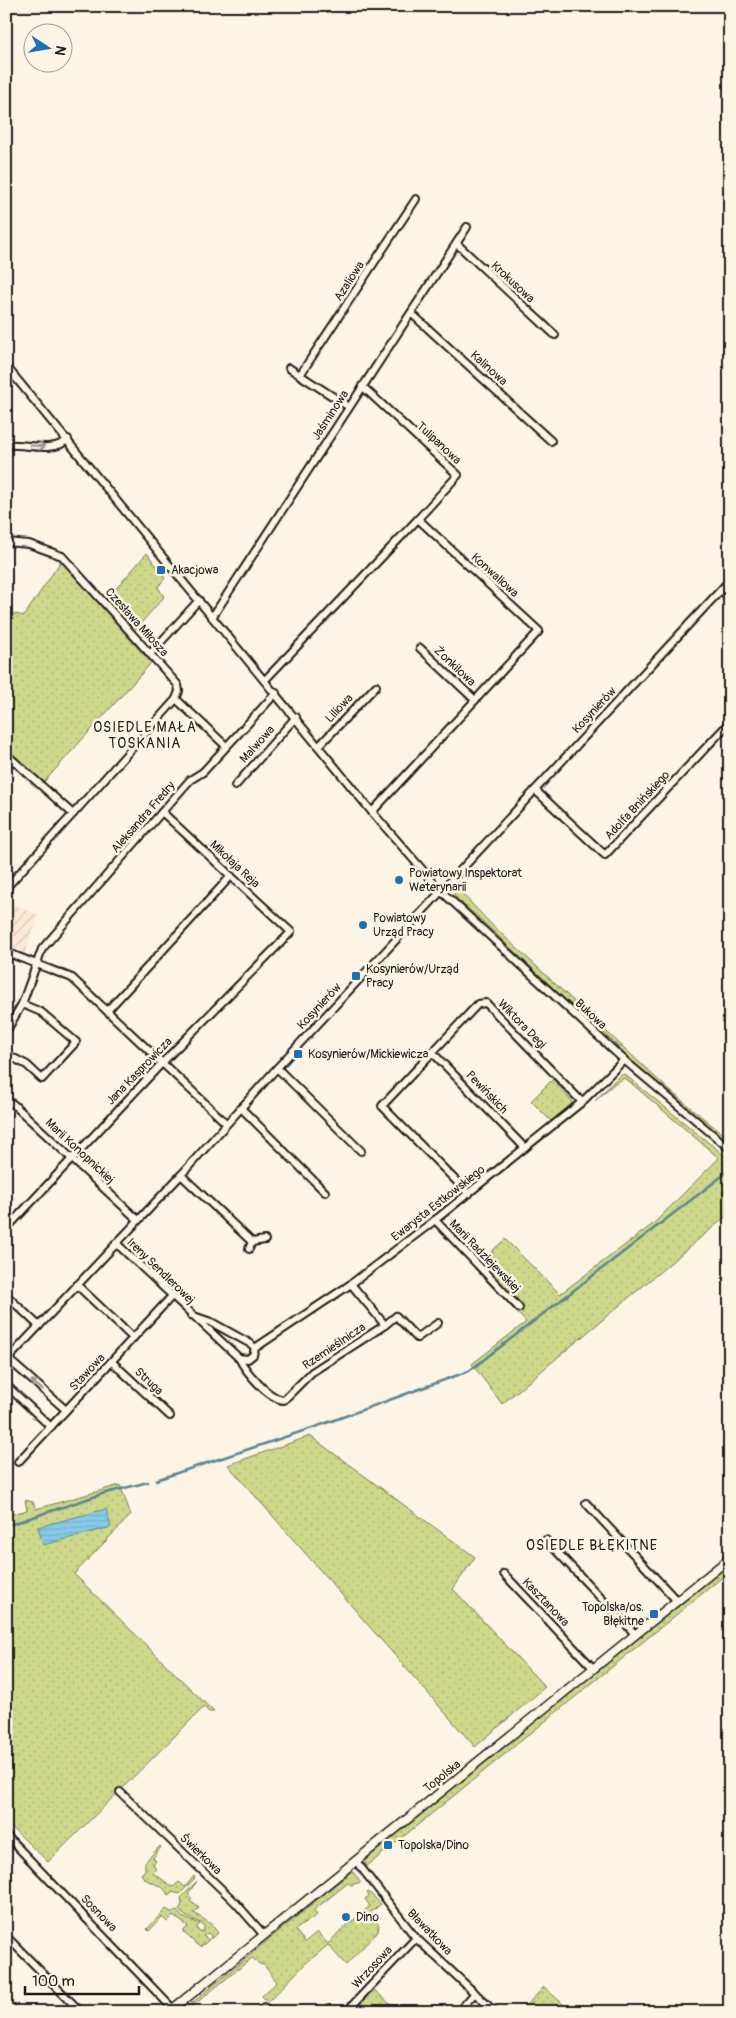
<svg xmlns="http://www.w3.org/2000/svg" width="736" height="2018" viewBox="0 0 736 2018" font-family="Pangolin,sans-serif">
<defs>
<pattern id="industrial-furrows" width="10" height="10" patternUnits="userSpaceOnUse" patternTransform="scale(1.25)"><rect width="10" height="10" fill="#fde8d4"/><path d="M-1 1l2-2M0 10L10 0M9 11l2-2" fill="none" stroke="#d8c6b5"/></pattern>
<pattern id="grass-dots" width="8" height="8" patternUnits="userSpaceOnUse" patternTransform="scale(1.25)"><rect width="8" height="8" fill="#cdd88b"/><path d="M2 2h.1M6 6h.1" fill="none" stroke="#afb977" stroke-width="1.8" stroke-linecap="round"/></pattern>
<pattern id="water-rules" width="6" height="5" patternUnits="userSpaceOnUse" patternTransform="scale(1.25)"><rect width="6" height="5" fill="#87cae8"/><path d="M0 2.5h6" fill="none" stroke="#74adc6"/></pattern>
</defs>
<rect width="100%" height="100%" fill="#fcf5e5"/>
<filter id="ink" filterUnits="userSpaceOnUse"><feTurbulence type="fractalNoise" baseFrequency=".02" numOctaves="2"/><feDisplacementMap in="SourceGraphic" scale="10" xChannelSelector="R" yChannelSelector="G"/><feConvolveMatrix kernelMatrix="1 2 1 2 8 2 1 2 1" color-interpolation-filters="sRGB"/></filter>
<g filter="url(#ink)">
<!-- industrial -->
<polygon fill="url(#industrial-furrows)" points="6,901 39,915 25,953 6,945"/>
<!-- grass -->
<g fill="url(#grass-dots)" stroke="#747a54">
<polygon points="147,553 165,578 158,587 164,597 134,631 107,599"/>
<polygon points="61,561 151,663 44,782 6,748 6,612 24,616"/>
<polygon points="455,886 491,924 668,1089 730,1140 730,1144 618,1050 619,1048 594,1023 592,1025 478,917 454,897"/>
<polygon points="624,1074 730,1160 730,1213 502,1404 472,1364 526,1322 474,1268 505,1239 560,1294 653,1224 719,1158 625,1078 615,1083 595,1101 618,1077"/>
<polygon points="553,1079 572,1101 570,1107 551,1121 531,1101"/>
<polygon points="310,1436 475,1557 453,1589 545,1687 475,1747 228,1465"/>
<polygon points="120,1485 131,1515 74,1574 214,1712 209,1712 204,1707 48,1862 6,1822 6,1516 27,1510 25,1500 33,1502 36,1509"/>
<polygon points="730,1564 730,1571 366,1867 365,1860"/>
<path d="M160,1846L161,1847L153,1858L156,1861L153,1865L157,1869L153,1873L173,1887L179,1882L185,1887L194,1876L195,1878L180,1894L172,1892L168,1895C162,1881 148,1886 141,1874L145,1870V1862Z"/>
<polygon points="352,1871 361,1882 351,1885 348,1883 314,1910 317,1915 295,1930 305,1942 317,1932 328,1944 337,1934 370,1906 365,1899 369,1896 367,1893 369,1892 381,1904 370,1913 379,1925 378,1931 346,1965 328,1945 305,1964 268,2002 262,1996 277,1982 263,1964 261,1965 252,1958 186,2011 181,2012"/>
<path d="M197,1881L188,1894L192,1898L190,1901L199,1908L194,1913L211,1924L218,1933L210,1939L211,1936L208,1933L203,1936L209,1940L200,1947L183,1932L188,1926L173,1916L167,1922L162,1917L149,1931L147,1929L166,1909L171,1912L177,1911L182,1917L200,1924L197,1927L198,1931H204V1926C196,1918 185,1919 179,1910L182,1904L181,1898Z"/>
<polygon points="544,1987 563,2004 555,2012 520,2012"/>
<polygon points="373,1989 399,2012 357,2012 355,2010"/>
</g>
<!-- water -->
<polygon fill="url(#water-rules)" stroke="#5c8496" points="106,1509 111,1527 43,1545 38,1527"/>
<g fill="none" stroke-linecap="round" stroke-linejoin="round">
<!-- stream -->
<g stroke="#5c8496" stroke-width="2.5">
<polyline points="156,1480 318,1426 469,1371 730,1170"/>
<polyline points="6,1526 102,1494 148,1482"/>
</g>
<defs>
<g id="minor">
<polyline points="457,244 555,335"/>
<polyline points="411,313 551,441"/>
<polyline points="6,366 372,812 441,891 624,1060 730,1149"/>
<polyline points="289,368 349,407"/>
<polyline points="300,375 416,199"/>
<polyline points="362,386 458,475 418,519"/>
<path d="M6,445C24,443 55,454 68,439"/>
<polyline points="6,542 29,544 62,556 178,685 179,691 176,699 226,746"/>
<polyline points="721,590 730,599"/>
<polyline points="213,616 467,227"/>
<polyline points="420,648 475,700"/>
<polyline points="150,654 199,600"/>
<polyline points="265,680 418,519 539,631 372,812"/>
<polyline points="319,746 376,686"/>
<polyline points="6,754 73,814 6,888"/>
<polyline points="235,786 296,717"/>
<polyline points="535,790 605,855 730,722"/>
<polyline points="73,814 176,699"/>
<polyline points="6,952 72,978 226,1123"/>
<polyline points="107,1011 231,876"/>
<polyline points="6,1032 22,1004 42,949 190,780 203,772 276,693"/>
<polyline points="432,1052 525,1148"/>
<polyline points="6,1054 27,1065 42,1079 76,1042 41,1012 22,1004"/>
<polyline points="277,1068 361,1151"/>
<polyline points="6,1100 13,1104 137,1219"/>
<polyline points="241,1108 325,1192"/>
<polyline points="181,1175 252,1242"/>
<polyline points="469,1194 382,1106 478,1004 486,1003 582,1102"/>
<polyline points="435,1220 519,1308"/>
<polyline points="6,1229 162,1063 291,932 162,812"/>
<polyline points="116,1243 239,1358 248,1359 253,1355 255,1348 251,1344 211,1322 191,1315"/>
<polyline points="249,1249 252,1242 265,1240"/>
<polyline points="77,1285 133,1338"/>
<polyline points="6,1295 39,1326"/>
<polyline points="385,1325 396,1316 417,1338 438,1323"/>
<polyline points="255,1348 351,1284 435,1220 582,1102 624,1060"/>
<path d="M239,1358C246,1372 269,1399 284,1400L312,1372L385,1325L351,1284"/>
<polyline points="8,1359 66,1410"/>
<polyline points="6,1361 181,1175 277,1068 730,580"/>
<polyline points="112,1362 170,1416"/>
<polyline points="6,1385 51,1427"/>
<polyline points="18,1462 172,1296"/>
<polyline points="586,1503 677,1601"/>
<polyline points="546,1540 635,1634"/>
<polyline points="504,1574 593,1668"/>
<polyline points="120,1792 235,1902 263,1934"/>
<polyline points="6,1835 173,2009"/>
<polyline points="356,1861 416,1938 495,2012"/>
<polyline points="6,1936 81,2012"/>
<polyline points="259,2012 264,2007 269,2012"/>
<polyline points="346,2012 416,1938"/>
<polyline points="458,2012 475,1993"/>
</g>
<polyline id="tertiary" points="169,2012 730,1558"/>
</defs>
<!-- minor casing -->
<use href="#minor" stroke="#1c1c1c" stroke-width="10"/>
<!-- tertiary casing -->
<use href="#tertiary" stroke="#1c1c1c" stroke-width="11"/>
<!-- minor -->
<use href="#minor" stroke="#fcf5e5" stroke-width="6"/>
<!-- tertiary -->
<use href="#tertiary" stroke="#fcf5e5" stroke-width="8"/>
</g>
<!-- one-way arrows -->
<defs><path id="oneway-shaft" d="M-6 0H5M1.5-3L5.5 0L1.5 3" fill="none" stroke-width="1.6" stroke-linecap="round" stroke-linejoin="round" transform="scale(1.25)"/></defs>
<g stroke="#97938b">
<use href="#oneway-shaft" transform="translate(38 446) rotate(3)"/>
<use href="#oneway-shaft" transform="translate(37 1385) rotate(-139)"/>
</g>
</g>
<!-- markers -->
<g fill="#1f6fb2" stroke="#fcf5e5" stroke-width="2">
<rect x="156" y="565" width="10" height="10" rx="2.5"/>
<circle cx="399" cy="880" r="5"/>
<circle cx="363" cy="925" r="5"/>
<rect x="351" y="971" width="10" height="10" rx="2.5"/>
<rect x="293" y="1049" width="10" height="10" rx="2.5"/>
<rect x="649" y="1609" width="10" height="10" rx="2.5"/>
<rect x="383" y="1840" width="10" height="10" rx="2.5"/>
<circle cx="346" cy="1917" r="5"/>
</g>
<g text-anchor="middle" stroke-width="5" stroke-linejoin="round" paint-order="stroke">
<!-- street labels -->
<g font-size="12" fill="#1c1c1c" stroke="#fcf5e5">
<text transform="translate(349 281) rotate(-57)" y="4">Azaliowa</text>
<text transform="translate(513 282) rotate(43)" y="4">Krokusowa</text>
<text transform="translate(489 368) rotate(42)" y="4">Kalinowa</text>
<text transform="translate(330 415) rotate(-57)" y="4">Jaśminowa</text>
<text transform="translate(439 443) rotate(43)" y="4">Tulipanowa</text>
<text transform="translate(495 575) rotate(42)" y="4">Konwaliowa</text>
<text transform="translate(137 622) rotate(48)" y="4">Czesława Miłosza</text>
<text transform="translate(455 666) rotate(43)" y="4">Żonkilowa</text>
<text transform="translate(339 708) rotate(-47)" y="4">Liliowa</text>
<text transform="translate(594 710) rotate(-47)" y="4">Kosynierów</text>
<text transform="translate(257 744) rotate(-48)" y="4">Malwowa</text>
<text transform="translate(637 805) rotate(-47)" y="4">Adolfa Bnińskiego</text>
<text transform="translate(143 817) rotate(-49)" y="4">Aleksandra Fredry</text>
<text transform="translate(235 864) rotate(43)" y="4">Mikołaja Reja</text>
<text transform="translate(319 1006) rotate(-47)" y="4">Kosynierów</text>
<text transform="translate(591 1014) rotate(43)" y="4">Bukowa</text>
<text transform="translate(522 1024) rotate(46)" y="4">Wiktora Degi</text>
<text transform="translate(139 1071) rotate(-46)" y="4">Jana Kasprowicza</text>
<text transform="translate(487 1092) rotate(46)" y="4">Pewińskich</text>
<text transform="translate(80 1151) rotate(43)" y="4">Marii Konopnickiej</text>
<text transform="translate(438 1203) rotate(-38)" y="4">Ewarysta Estkowskiego</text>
<text transform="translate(485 1256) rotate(46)" y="4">Marii Radziejewskiej</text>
<text transform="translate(161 1271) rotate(44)" y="4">Ireny Sendlerowej</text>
<text transform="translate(334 1346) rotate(-34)" y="4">Rzemieślnicza</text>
<text transform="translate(87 1372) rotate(-47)" y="4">Stawowa</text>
<text transform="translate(149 1381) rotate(43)" y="4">Struga</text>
<text transform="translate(546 1602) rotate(46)" y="4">Kasztanowa</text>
<text transform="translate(442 1776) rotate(-39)" y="4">Topolska</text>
<text transform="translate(201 1854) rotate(44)" y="4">Świerkowa</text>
<text transform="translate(99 1913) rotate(46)" y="4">Sosnowa</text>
<text transform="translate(430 1932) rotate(46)" y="4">Bławatkowa</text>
<text transform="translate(372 1967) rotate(-47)" y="4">Wrzosowa</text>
</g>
<!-- poi labels -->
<g font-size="12" fill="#1c1c1c" stroke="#fcf5e5" text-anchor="start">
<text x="171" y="574">Akacjowa</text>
<text x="409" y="877">Powiatowy Inspektorat<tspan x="409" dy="14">Weterynarii</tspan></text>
<text x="373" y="922">Powiatowy<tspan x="373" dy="14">Urząd Pracy</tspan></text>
<text x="366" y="973">Kosynierów/Urząd<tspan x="366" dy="14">Pracy</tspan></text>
<text x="308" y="1058">Kosynierów/Mickiewicza</text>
<text x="644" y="1611" text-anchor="end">Topolska/os.<tspan x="644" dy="14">Błękitne</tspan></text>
<text x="398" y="1849">Topolska/Dino</text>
<text x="356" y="1921">Dino</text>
</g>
<!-- neighbourhood labels -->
<g font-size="14" letter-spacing="1" fill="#1c1c1c" stroke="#fcf5e5">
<text x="145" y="732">OSIEDLE MAŁA<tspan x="145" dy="16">TOSKANIA</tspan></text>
<text x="592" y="1550">OSIEDLE BŁĘKITNE</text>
</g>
</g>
<!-- margin -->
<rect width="736" height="2018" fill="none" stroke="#fcf5e5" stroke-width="25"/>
<rect x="12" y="12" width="711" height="1993" fill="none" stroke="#1c1c1c" stroke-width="2" filter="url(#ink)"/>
<!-- north arrow -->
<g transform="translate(48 48) rotate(102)"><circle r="24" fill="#fcf5e5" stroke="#a29e95"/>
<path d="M0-4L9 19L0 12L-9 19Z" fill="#1f6fb2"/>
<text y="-8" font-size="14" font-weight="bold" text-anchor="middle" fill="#1c1c1c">N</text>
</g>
<!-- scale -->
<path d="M25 1986v8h114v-8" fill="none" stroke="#1c1c1c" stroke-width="2.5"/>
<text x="32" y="1986" font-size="15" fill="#1c1c1c" stroke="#fcf5e5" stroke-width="4" paint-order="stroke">100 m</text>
</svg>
